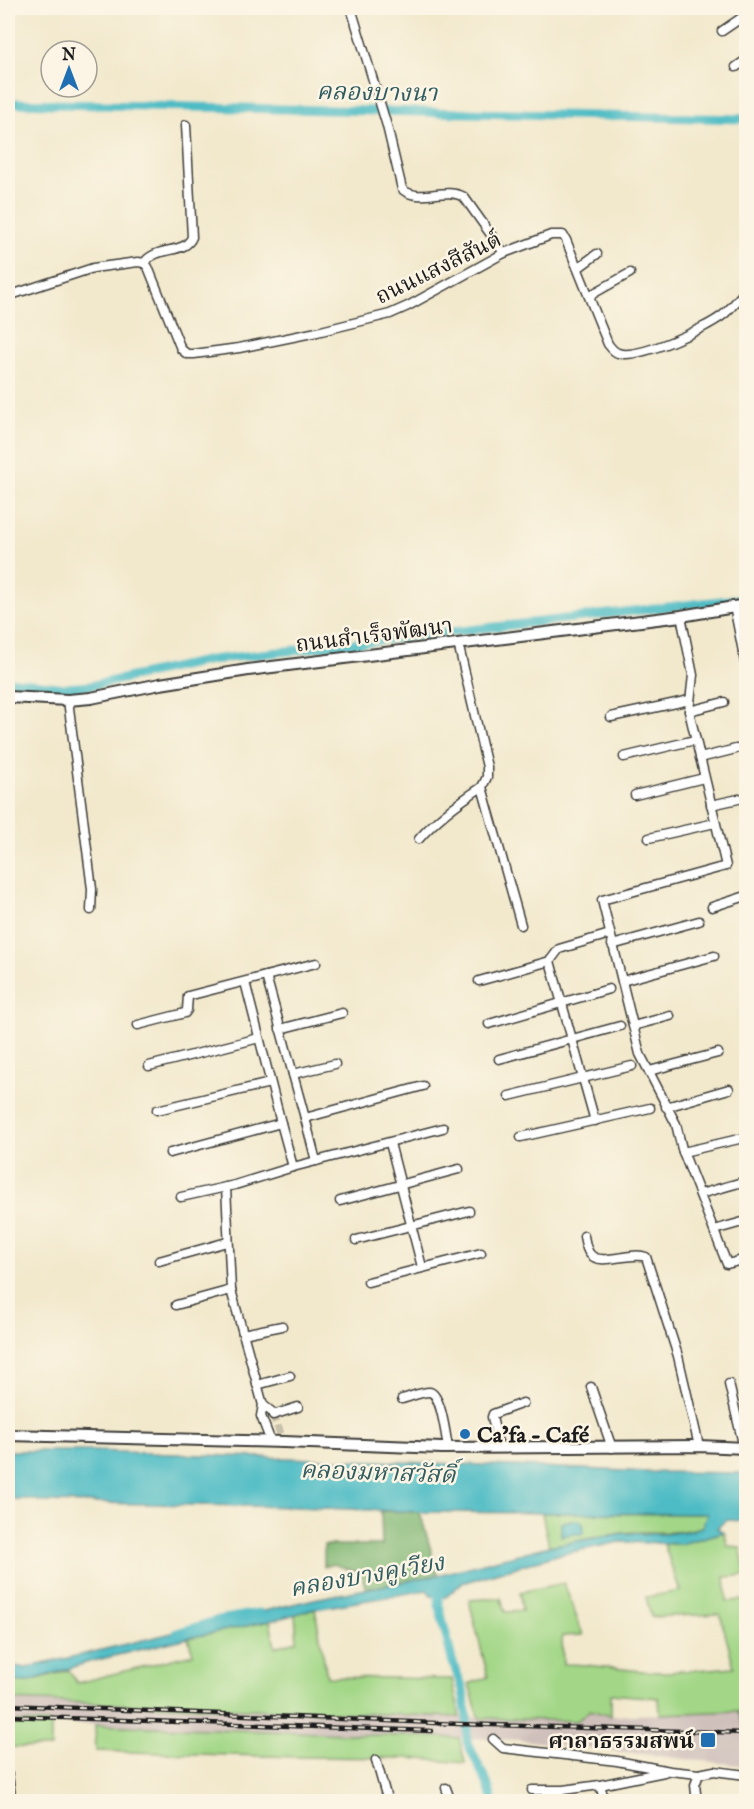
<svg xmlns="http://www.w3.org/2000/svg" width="754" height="1809" viewBox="0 0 754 1809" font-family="'IM FELL English','Noto Serif Thai',serif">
<rect width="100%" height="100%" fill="#fcf5e5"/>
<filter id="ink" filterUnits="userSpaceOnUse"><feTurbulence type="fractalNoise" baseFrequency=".0167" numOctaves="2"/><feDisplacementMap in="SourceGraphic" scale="12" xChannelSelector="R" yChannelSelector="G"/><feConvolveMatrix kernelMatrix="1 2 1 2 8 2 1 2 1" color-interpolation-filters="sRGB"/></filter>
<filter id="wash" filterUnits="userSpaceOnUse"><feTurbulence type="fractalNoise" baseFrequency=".008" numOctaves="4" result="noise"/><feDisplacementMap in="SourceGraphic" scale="24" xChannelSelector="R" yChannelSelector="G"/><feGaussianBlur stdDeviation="1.35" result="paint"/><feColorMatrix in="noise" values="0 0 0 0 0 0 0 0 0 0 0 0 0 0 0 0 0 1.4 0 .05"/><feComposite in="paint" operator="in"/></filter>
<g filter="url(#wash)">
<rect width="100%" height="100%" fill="#f2e9cd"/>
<!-- industrial -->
<polygon fill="#cfc0bb" points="8,1700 577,1721 590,1710 611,1716 738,1711 743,1726 746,1726 746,1766 520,1740 8,1722"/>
<!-- green -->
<g fill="#a3d787" stroke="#607a52" stroke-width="1.5">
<path d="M542,1513L708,1514L702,1527C673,1536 650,1530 623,1533C598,1536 574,1542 549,1546Z"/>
<path d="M724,1532L728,1546L740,1547L746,1575L725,1577L727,1601L746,1600V1726H743L738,1711L660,1714L659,1698L611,1694V1716L590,1710L577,1721L479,1718L469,1684L488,1677L469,1600L501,1598L505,1612L522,1611L520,1592L564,1583L583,1635L562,1636L563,1664C597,1664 630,1672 664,1672C687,1671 711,1669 734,1667L720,1614L651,1617L646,1597L680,1591L664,1544H681Z"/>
<polygon points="315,1609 327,1677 452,1679 460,1717 8,1700 8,1682 27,1682 69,1670 77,1683 193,1654 188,1638 270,1621 275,1647 297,1641 295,1614"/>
<polygon points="8,1722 51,1723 51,1748 8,1747"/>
<polygon points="95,1725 459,1738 465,1763 409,1758 300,1757 96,1751"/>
</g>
<!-- forest -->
<polygon fill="#82b874" stroke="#4f6a48" stroke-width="1.5" points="381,1511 420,1512 438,1575 366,1589 361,1573 333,1564 324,1567 324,1545 382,1545"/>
<!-- water -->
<g fill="#4ebcc5" stroke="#356c70" stroke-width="1.5">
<polygon points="8,1451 93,1451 541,1467 647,1472 746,1473 746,1521 726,1520 717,1528 724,1532 681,1544 620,1542 557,1555 462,1583 446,1597 432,1596 427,1590 315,1609 270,1621 188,1638 89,1662 27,1682 8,1682 8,1665 26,1668 314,1599 438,1575 549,1546 624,1533 664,1534 689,1531 702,1527 707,1514 420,1512 296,1507 43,1502 32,1499 8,1499"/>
<polygon points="579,1520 583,1523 584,1533 561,1536 561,1522"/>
</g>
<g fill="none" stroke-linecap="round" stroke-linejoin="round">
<!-- canal -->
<g stroke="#4ebcc5" stroke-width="9">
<polyline points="8,103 746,119"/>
<polyline points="8,681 65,688 90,686 210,660 746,598"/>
<polyline points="438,1586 439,1605 452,1660 463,1690 467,1718 467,1742 487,1783 493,1802"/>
<polyline points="177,1633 219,1620 259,1613"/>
</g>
</g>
</g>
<g filter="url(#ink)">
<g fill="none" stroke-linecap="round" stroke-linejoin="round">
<!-- minor-tunnel -->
<polyline stroke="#c7c0aa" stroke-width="8" stroke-dasharray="8 4" stroke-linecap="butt" points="273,1415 284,1442"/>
<defs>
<g id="minor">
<path d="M351,8L387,126L402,189C419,204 445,186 464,197L504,253"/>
<polyline points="722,31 744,16"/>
<polyline points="736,67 746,60"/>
<path d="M144,263C157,245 185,255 192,237L186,125"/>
<polyline points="578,268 597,254"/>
<path d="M8,296L93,268L138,262L144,263L148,267L181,349L187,354H194L239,348L317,332L390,314L408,306L504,253L551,235H563L566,240L608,344C611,348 614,352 618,353C638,360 707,328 723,315C732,308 738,298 746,291"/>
<polyline points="589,296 630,273"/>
<polyline points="734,606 746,667"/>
<polyline points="681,616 693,675 689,711 726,866 602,900 640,1054 676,1124 682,1149 727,1264 746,1259"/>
<polyline points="458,643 487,767 487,777 482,787 521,925"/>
<polyline points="68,700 92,889 91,910"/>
<polyline points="689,711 724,702"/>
<polyline points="611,717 690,700"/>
<polyline points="624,757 695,740"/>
<polyline points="700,758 736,749"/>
<polyline points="635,795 704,778"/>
<polyline points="711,805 743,798"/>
<polyline points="649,838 715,823"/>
<path d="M419,839C437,818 459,802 482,787"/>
<polyline points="712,907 746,896"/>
<polyline points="612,945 699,921"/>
<polyline points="266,976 305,1118 316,1161"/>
<polyline points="479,981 550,961"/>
<polyline points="622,981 714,956"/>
<polyline points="245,982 281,1123 293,1167"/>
<polyline points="489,1024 609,989"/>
<polyline points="138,1025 185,1013 187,1010 188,996 316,963"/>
<polyline points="633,1026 670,1016"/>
<polyline points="280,1029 342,1013"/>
<polyline points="499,1059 620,1026"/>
<polyline points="149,1066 259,1038"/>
<polyline points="649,1071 718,1053"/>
<polyline points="293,1074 335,1064"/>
<polyline points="509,1096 632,1066"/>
<polyline points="666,1107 729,1089"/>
<polyline points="157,1110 270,1083"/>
<polyline points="305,1118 423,1086"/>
<polyline points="595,1121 550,961 559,949 610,934"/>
<polyline points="521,1137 650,1108"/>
<polyline points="390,1143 422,1267"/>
<polyline points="683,1152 739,1139"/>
<polyline points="170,1153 281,1123"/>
<polyline points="226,1187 231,1290 263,1405 261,1416 271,1442"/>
<polyline points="700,1194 746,1181"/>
<polyline points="181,1197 235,1185 293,1167 443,1128"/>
<polyline points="340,1201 459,1169"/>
<polyline points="714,1230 746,1221"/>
<path d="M584,1236C585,1241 586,1250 590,1254C600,1267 631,1251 646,1257L678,1356L699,1446"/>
<polyline points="356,1240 469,1211"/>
<polyline points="159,1261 227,1242"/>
<polyline points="368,1282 481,1253"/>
<polyline points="176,1305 231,1290"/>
<polyline points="243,1334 282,1326"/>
<polyline points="729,1384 744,1448"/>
<polyline points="257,1385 290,1376"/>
<polyline points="591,1387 612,1448"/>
<path d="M402,1399C410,1397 421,1392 429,1392C441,1392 446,1437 448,1448"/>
<polyline points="263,1405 272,1412 273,1415 298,1407"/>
<polyline points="499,1448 492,1417 493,1414 523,1403"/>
<polyline points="493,1739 503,1748 617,1761 670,1771 699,1774 714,1771 746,1775"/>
<polyline points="376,1760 388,1802"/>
<polyline points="8,1775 12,1802"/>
<polyline points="600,1785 605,1802"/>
<polyline points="446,1788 451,1802"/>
<polyline points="532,1790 563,1790 600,1785 664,1772"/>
<polyline points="697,1802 695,1785 699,1774"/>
</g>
<g id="tertiary">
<polyline points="8,697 68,700 91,698 160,684 248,670 681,616 746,605"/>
<polyline points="8,1435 284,1442 442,1448 699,1446 746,1448"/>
</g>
</defs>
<!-- minor casing -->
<use href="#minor" stroke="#3c3b37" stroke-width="11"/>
<!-- tertiary casing -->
<use href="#tertiary" stroke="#3c3b37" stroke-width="14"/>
<!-- minor -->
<use href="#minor" stroke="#fff" stroke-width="8"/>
<!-- tertiary -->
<use href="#tertiary" stroke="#fff" stroke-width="10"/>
<defs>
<g id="rail">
<polyline points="8,1705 459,1724 746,1733"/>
<polyline points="8,1716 432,1731"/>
</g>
</defs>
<!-- rail casing -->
<use href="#rail" stroke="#1c1c1c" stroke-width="4.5"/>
<!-- rail -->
<use href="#rail" stroke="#fcf5e5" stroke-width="2" stroke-dasharray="7" stroke-linecap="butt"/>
</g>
</g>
<!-- markers -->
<g fill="#1f6fb2" stroke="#fcf5e5" stroke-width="2">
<circle cx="465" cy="1434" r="6"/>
<rect x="700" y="1732" width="16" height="16" rx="3"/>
</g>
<g text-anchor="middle" stroke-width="5" stroke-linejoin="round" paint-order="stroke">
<!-- street labels -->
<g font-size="22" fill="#1c1c1c" stroke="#fcf5e5">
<text transform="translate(438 267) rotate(-26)" y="8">ถนนแสงสีสันต์</text>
<text transform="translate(374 634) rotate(-7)" y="8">ถนนสำเร็จพัฒนา</text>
</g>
<!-- poi labels -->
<g font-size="22" font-weight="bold" fill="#1c1c1c" stroke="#fcf5e5" text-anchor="start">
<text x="477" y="1442">Ca’fa - Café</text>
<text x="694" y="1748" text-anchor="end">ศาลาธรรมสพน์</text>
</g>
<!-- water labels -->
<g font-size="24" font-style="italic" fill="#305c60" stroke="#fcf5e5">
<text transform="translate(377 92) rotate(1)" y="8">คลองบางนา</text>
<text transform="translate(378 1472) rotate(2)" y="8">คลองมหาสวัสดิ์</text>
<text transform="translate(367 1575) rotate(-10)" y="8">คลองบางคูเวียง</text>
</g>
</g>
<!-- margin -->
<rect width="754" height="1809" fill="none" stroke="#fcf5e5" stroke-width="30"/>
<!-- north arrow -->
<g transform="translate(69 69)"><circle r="28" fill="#fcf5e5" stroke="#a29e95" stroke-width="1.5"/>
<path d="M0-4.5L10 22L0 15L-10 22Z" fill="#1f6fb2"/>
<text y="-9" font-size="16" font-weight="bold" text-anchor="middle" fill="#1c1c1c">N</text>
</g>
</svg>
